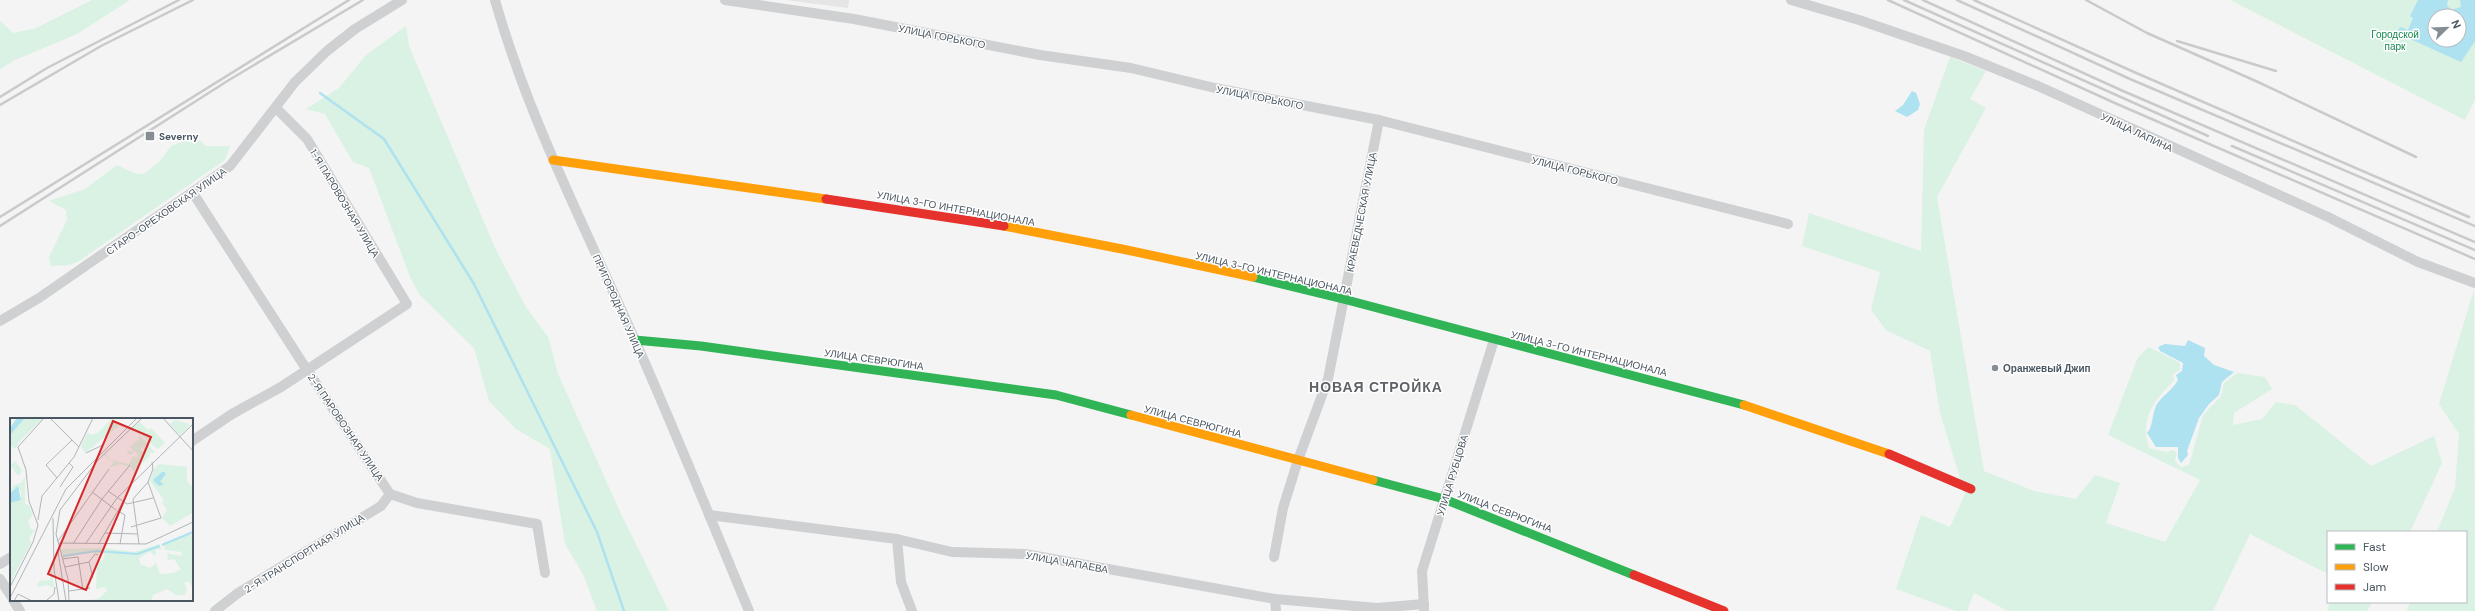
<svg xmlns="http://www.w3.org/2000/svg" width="2475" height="611" viewBox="0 0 2475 611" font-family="'DM Sans',sans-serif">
<rect width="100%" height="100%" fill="#f4f4f4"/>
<!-- education -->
<polygon fill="#e6e5e6" points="785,0 849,0 848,8"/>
<!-- green -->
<g fill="#d9f2e3" fill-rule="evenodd">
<polygon points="92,0 130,0 77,34 15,60 0,69 0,21 13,33 36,28"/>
<path d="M2230,0H2475V100L2465,120ZM2435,16H2459V40H2435Z"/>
<polygon points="406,26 409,46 496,250 526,307 548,337 558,374 622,516 669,611 597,611 584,576 565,544 550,449 516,429 489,401 474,348 419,294 410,277 369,168 353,162 325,114 306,109 339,88 366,55"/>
<path d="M1950,57L1986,71L1970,99L1986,108L1937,197L1984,471L2034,491L2076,499L2095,475L2120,483L2106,523L2165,542L2200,480L2108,435L2138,357L2149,347L2180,363V370L2173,374L2174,381C2153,401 2140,419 2149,448L2166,452L2173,450L2177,453L2175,461L2181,467L2189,465L2203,415L2221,396L2224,383L2237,373L2265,377L2272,389L2234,413L2233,425L2262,419L2276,402L2295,405L2371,466L2434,436L2442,463L2410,532H2328V574L2250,534L2213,611H2008L1974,593L1967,611H1956L1896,589L1921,515L1950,527L1965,494L1940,413L1930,351L1886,330L1871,310L1880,272L1802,246L1809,213L1921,251L1924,130Z"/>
<polygon points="189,139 199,140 206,146 230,146 225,160 79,261 70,265 51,266 49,257 67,220 66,210 49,201 85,189 117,165 134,173 144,174 160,161 171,146"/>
<polygon points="2474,290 2475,611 2407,611 2410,602 2466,602 2466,532 2437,532 2455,488 2459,434 2439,404"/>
<polygon points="2330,602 2372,602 2367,611 2327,611"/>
</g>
<!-- water -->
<g fill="#aee2f0" fill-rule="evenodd">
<path d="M2418,0H2448L2447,5L2451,10L2461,7L2460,0H2475V41L2461,62L2397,33L2400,27L2408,30L2413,18L2410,16ZM2435,16H2459V40H2435Z"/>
<polygon points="1912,91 1916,93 1920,104 1918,110 1907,117 1895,111 1903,105"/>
<path d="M2188,340L2205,348L2204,356L2214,365L2234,372L2222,382L2219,395L2209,404L2199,418L2187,451L2188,455L2181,463L2178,458V447H2156L2147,433C2153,427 2152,414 2156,406C2161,396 2172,391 2178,380L2176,375L2182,371L2183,363L2160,351L2158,347L2165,344L2185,346Z"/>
</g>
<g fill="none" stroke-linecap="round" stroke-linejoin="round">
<!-- stream -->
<polyline stroke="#aee2f0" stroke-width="2.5" points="320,93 384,139 474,284 597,532 624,611"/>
<!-- street -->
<g stroke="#ced0d2" stroke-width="10">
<path d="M495,0C528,117 585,227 634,338C674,428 711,520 749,611"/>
<polyline points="725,0 854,19 1040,55 1131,68 1215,88 1379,120 1788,224"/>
<polyline points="1791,0 1859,20 1964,56 2038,86 2328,217 2418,262 2475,283"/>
<polyline points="193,193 307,370 390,494 417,503 537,524 545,573"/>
<polyline points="0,321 39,298 230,166 295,82 327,51 355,29 402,0"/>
<polyline points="192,441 232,414 281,387 407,304 307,139 276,108"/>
<polyline points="709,515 897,539 952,552 1025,554 1275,599 1377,608 1424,604"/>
<polyline points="897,539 901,582 912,611"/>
<polyline points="1274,557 1283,508 1298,460 1328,379 1379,120"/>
<polyline points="0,564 11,557"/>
<polyline points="0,579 11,596"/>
<polyline points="1275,599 1276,611"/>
<polyline points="13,600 20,611"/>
<polyline points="1424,609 1422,571 1494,340"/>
<polyline points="215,611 238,593 381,506 390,494"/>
</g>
<!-- fast -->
<g stroke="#30b455" stroke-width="9">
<polyline points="1253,277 1347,300 1744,405"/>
<polyline points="635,340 701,346 1056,395 1131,415"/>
<polyline points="1373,480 1444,499 1634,575"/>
</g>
<!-- slow -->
<g stroke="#ff9f0a" stroke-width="9">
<polyline points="553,160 826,199"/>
<polyline points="1004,226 1122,249 1253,277"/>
<polyline points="1744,405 1889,454"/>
<polyline points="1131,415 1373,480"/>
</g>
<!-- jam -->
<g stroke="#e5322d" stroke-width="9">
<polyline points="826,199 1004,226"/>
<polyline points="1889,454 1971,489"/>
<polyline points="1634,575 1724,611"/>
</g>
<!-- rail -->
<g stroke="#c9cacc" stroke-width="2.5">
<polyline points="1888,0 2117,104 2475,259"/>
<polyline points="1904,0 2208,136"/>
<polyline points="1923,0 2123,91 2475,242"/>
<polyline points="1957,0 2130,79 2475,226"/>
<polyline points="1974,0 2134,72 2469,217"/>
<polyline points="2086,0 2147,33 2258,82 2416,157"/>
<polyline points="2177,41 2276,71"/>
<polyline points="0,97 47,68 179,0"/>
<polyline points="0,105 101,46 193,0"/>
<polyline points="2232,146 2475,250"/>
<polyline points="0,217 349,0"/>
<polyline points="0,226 229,80 363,0"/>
</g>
</g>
<!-- markers -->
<g fill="#868d94" stroke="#fff" stroke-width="1.5">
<rect x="145" y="131" width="10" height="10" rx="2"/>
<circle cx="1995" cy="368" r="4"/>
</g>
<g text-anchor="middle" stroke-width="3" stroke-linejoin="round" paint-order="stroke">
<!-- park labels -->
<g font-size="10" fill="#17864f" stroke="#fff">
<text x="2395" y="38">Городской<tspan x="2395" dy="12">парк</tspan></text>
</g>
<!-- street labels -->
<g font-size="10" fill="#4a5661" stroke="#fff">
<text transform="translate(942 36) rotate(11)" y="4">УЛИЦА ГОРЬКОГО</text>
<text transform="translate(1260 97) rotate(11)" y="4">УЛИЦА ГОРЬКОГО</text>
<text transform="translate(2137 132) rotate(25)" y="4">УЛИЦА ЛАПИНА</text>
<text transform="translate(1575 170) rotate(14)" y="4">УЛИЦА ГОРЬКОГО</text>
<text transform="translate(345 203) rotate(59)" y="4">1-Я ПАРОВОЗНАЯ УЛИЦА</text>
<text transform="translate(956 208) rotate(10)" y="4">УЛИЦА 3-ГО ИНТЕРНАЦИОНАЛА</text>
<text transform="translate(166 211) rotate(-35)" y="4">СТАРО-ОРЕХОВСКАЯ УЛИЦА</text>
<text transform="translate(1361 212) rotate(-79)" y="4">КРАЕВЕДЧЕСКАЯ УЛИЦА</text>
<text transform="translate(1274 273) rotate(13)" y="4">УЛИЦА 3-ГО ИНТЕРНАЦИОНАЛА</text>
<text transform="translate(619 306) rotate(66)" y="4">ПРИГОРОДНАЯ УЛИЦА</text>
<text transform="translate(1589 353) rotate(14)" y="4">УЛИЦА 3-ГО ИНТЕРНАЦИОНАЛА</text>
<text transform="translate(874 359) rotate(8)" y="4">УЛИЦА СЕВРЮГИНА</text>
<text transform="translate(1193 421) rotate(15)" y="4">УЛИЦА СЕВРЮГИНА</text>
<text transform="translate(346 427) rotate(56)" y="4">2-Я ПАРОВОЗНАЯ УЛИЦА</text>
<text transform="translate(1452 475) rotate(-73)" y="4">УЛИЦА РУБЦОВА</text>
<text transform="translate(1505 511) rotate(21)" y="4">УЛИЦА СЕВРЮГИНА</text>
<text transform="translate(304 553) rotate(-32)" y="4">2-Я ТРАНСПОРТНАЯ УЛИЦА</text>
<text transform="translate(1067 562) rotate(10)" y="4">УЛИЦА ЧАПАЕВА</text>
</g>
<!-- poi labels -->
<g font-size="10" font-weight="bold" fill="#4a5661" stroke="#fff" text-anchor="start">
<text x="159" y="140">Severny</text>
<text x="2003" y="372">Оранжевый Джип</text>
</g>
<!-- district labels -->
<g font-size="14" font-weight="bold" letter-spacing="1" fill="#5f6368" stroke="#fff">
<text x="1376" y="392">НОВАЯ СТРОЙКА</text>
</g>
</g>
<!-- overview -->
<g transform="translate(10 418)">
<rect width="183" height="183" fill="#f4f4f4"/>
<path d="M15,0H33L8,25L6,31L0,28V17ZM102,0L110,7L75,35L71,28L77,15L81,17L89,14ZM165,2L176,5L180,7L170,17L160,6ZM129,3L138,12L141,10L155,25L147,31L132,17L121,11ZM129,17L139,27L130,31L134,35L139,28L145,34L139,36L140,38L124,54L120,48L110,46L99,50L104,44L93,37L95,35L101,42L119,46L123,38L126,40L128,37L125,33L120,37L116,32L124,34L120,28L122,26L123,29V25L129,22ZM5,43L12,53L10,57L6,56L1,47ZM149,46L177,49V63L183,69L182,95L160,108L152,100L157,92L152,84L154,82L140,63L144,51ZM15,59V86L19,87L23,96L18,104L21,111L25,112L19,120L21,125L0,165V85L11,82V76L10,71L0,76V73L4,67L11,65ZM177,116L183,117V170L178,163L174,165L177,170L175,177H166L157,171L143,177L141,183H65L88,181L97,173L95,169L86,171L87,145L93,142L95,136L80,134L53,140L51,131L95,130L124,134L149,126L152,132L146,131L145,139L140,133L129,140L130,146L140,150L146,145L150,156L164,155L171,151L164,141L158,142L157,135L171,138L172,134L155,132L153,125ZM41,140L44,170L37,167L27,169L29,163L40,162Z" fill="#d9f2e3"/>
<path d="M7,0H15L0,17V10ZM152,54H155V57L150,64L154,66L149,68L143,62ZM8,68L11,82L0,85V76Z" fill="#aee2f0"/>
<path fill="none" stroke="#aee2f0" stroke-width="2" d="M152,127L183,114M53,138L87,133L127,136L150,128"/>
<path fill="none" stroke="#b0b5b9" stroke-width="1" d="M40,0L69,29M153,0L183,33M76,35L93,27M47,60L36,47L62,22M50,69L63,49L59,45M98,73L117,86L143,80M82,74L106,92M108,93L115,97L110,126M43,100L44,151L49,183M28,102L32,78L64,39L83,0M121,109L151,100L138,64M95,115L128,116M48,123L99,51M48,125L136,126L183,104M76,125L107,80L183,6M89,125L113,84M63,126L92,81L120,47M129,126L123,81L138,64L143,51L142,44M48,134L56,183M52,141L68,139L73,172M79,144L83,160M55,149L79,144L85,136L88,137M0,169L23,124L28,107L19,83L16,52L8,29L34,0M59,173L80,170M0,180L56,71L127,0M37,182L44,176L45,169M4,183L8,176L22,183M59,183L58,161L46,116L50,92L88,42L132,0"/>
<path fill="#d62828" fill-opacity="0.15" stroke="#d62828" stroke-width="2" d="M103,3L141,19L76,172L38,156Z"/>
<rect width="183" height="183" fill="none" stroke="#4a5661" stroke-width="2"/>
</g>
<!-- legend -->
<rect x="2327" y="531" width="140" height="72" fill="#ffffff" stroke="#b7bbc0"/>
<rect x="2335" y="544" width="20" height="6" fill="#30b455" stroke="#b7bbc0"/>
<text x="2363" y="551" font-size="12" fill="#4a5661">Fast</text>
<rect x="2335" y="564" width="20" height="6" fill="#ff9f0a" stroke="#b7bbc0"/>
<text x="2363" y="571" font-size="12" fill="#4a5661">Slow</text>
<rect x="2335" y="584" width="20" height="6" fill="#e5322d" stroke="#b7bbc0"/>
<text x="2363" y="591" font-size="12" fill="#4a5661">Jam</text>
<!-- north arrow -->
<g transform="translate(2447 28) rotate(67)"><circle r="19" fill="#ffffff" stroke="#b7bbc0"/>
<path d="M0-3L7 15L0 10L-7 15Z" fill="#868d94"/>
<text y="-6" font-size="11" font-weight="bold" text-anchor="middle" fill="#4a5661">N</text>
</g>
</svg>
